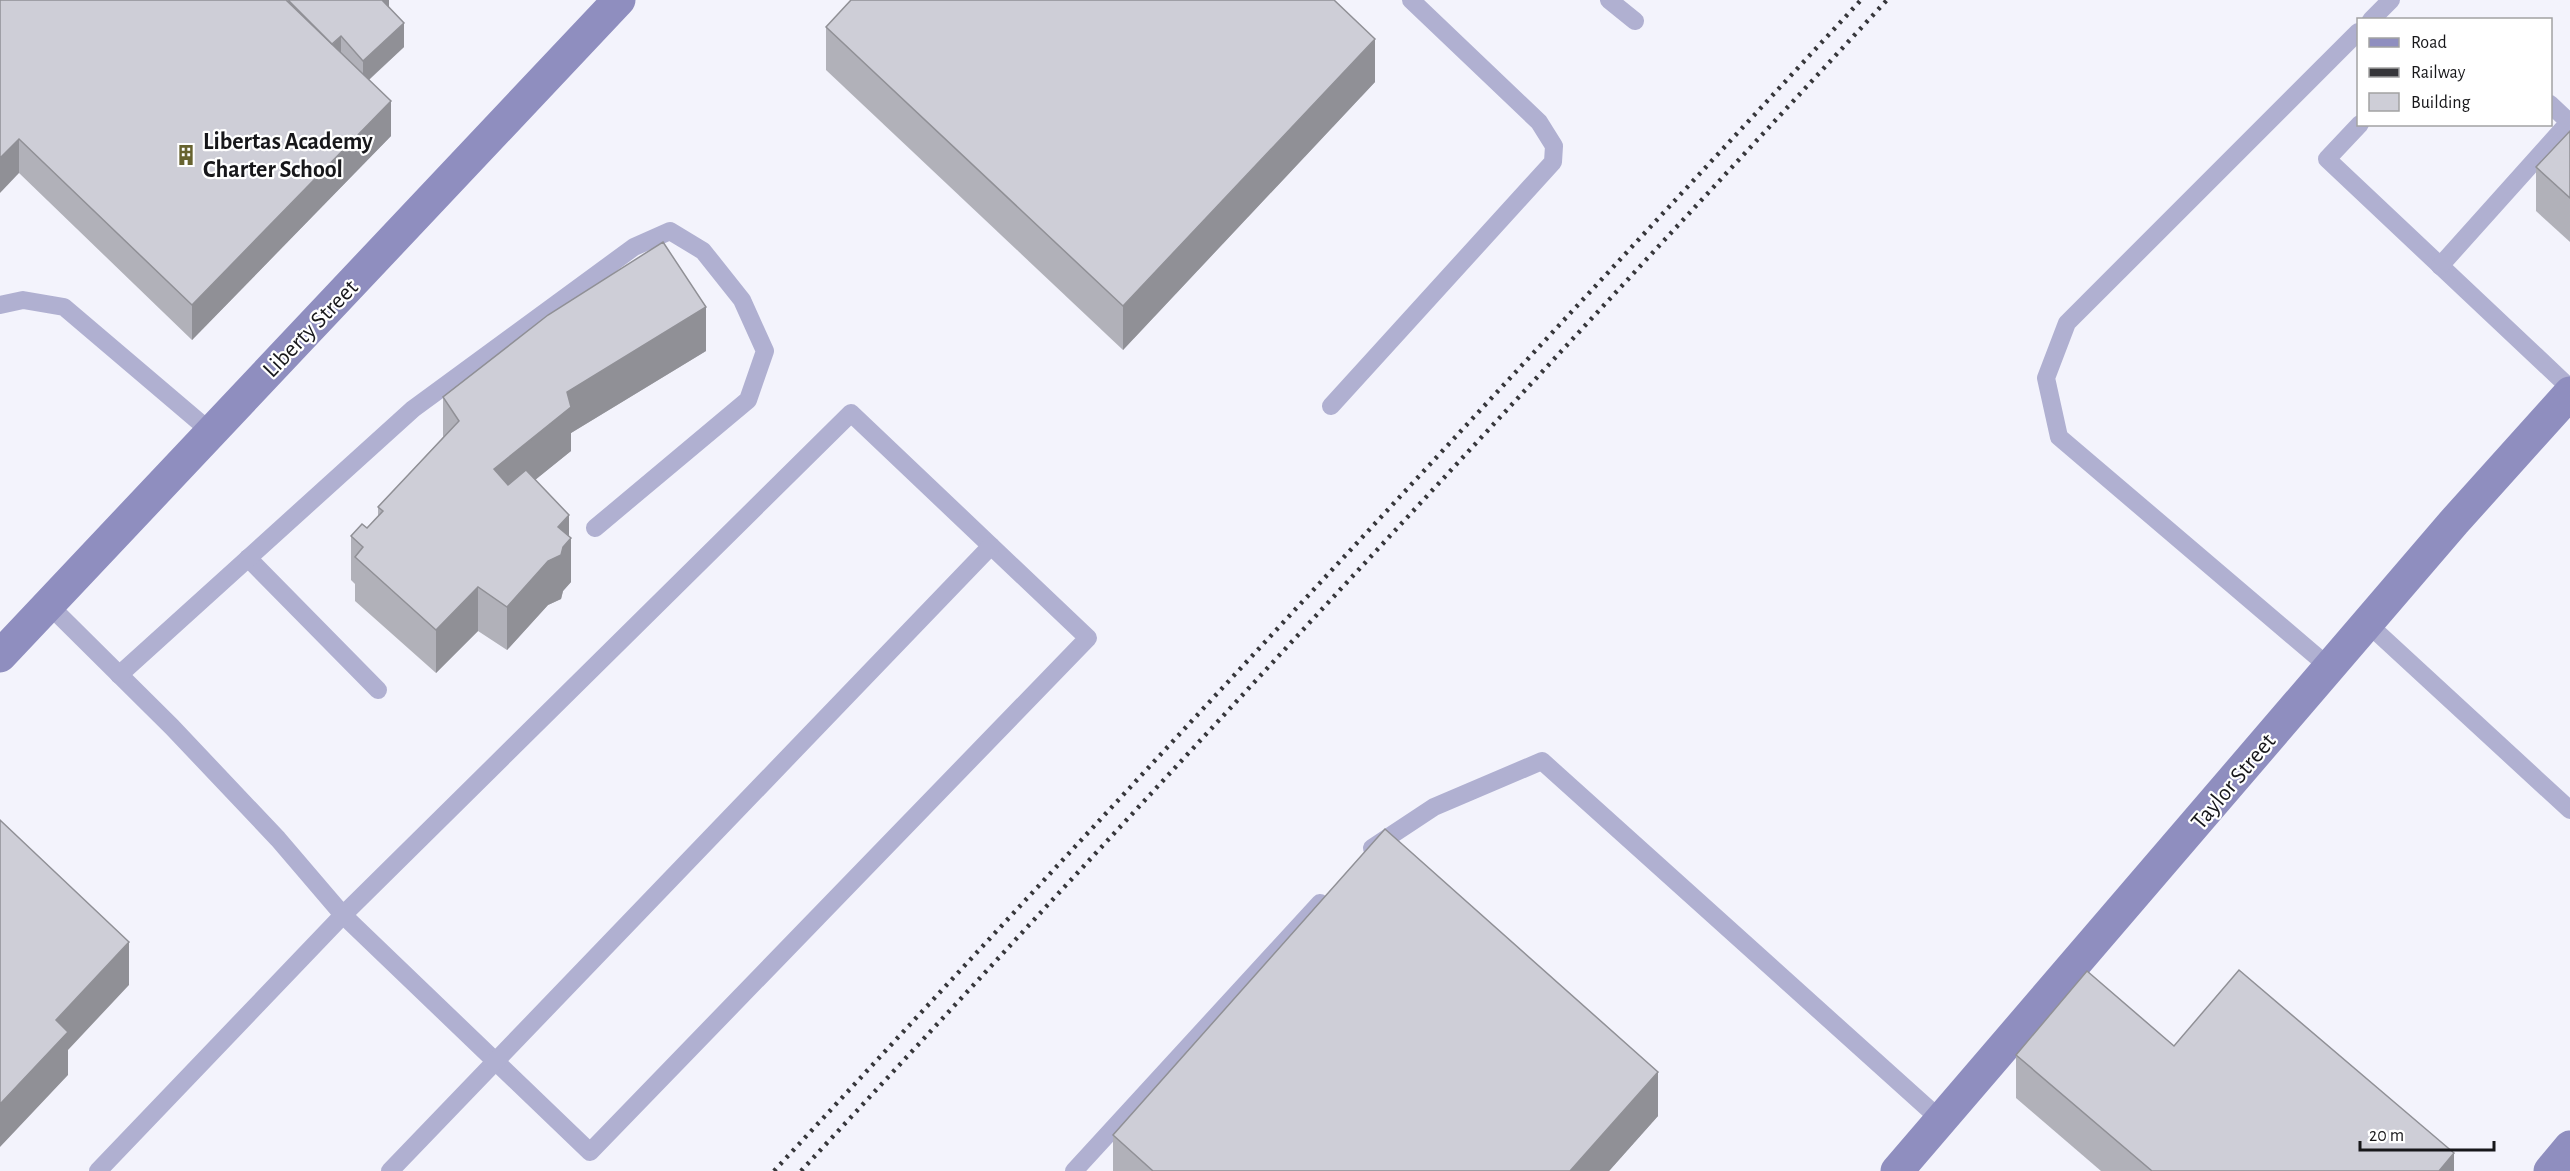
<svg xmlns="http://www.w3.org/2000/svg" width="2570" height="1171" viewBox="0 0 2570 1171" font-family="'Alegreya Sans',sans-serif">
<rect width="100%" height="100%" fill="#f3f3fc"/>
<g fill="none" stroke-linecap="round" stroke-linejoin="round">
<!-- lane -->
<g stroke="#b0b0d1" stroke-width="18">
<polyline points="1609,0 1635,21"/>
<polyline points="2371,20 2391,0"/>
<polyline points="2360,124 2327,159 2570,388"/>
<polyline points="2440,266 2569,122 2550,104"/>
<polyline points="0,305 23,300 64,307 211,432"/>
<polyline points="1331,406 1553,162 1554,146 1539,122 1411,0"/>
<polyline points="248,558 378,690"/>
<polyline points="48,604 172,727 278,839 343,915 590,1152 1088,638 851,413 343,915 98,1171"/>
<polyline points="2367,623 2570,810"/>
<polyline points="2329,667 2059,437 2046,378 2067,323 2358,32"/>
<polyline points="119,675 413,409 634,247 670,231 703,251 742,300 765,351 748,400 595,528"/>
<polyline points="1372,848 1434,807 1542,761 1942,1121"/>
<polyline points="390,1171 991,546"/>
<polyline points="1074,1171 1320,903"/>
</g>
<!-- secondary -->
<g stroke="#8f8ebf" stroke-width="33">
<polyline points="0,656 619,0"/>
<polyline points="1897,1171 2454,522 2570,393"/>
<polyline points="2550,1171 2570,1147"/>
</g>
<!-- rail -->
<g stroke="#36363a" stroke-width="4.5" stroke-dasharray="3 6" stroke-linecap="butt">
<polyline points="774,1171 1861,0"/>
<polyline points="801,1171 1887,0"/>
</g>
</g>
<!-- wall -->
<g fill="#b1b1b9">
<polygon points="0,0 389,0 389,8 404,47 369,80 391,136 192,340 19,173"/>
<polygon points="826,27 1375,82 1123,350 826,70"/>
<polygon points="2570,131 2570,242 2536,211 2536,167"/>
<polygon points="706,351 571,433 571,451 535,480 569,537 571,582 563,591 561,599 548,605 507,650 478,631 436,673 355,601 355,584 351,580 351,536 367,528 378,516 378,507 443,437 443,397"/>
<polygon points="2174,1046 2454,1171 2101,1171 2016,1098 2016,1055"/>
<polygon points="1658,1116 1609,1171 1113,1171 1113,1135"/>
</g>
<!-- shaded-wall -->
<g fill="#909096">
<polygon points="380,0 389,0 389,15"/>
<polygon points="404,23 404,47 363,85 363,61"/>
<polygon points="341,36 341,61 331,46"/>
<polygon points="1375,39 1375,82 1123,350 1123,306"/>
<polygon points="391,101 391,136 192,340 192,305"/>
<polygon points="19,139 19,173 0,193 0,158"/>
<polygon points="706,307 706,351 571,433 571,451 494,513 494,469 567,392"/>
<polygon points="569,515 569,540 571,538 571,582 563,591 561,599 548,605 507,650 507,607 558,527"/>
<polygon points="478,587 478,631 436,673 436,630"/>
<polygon points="129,942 129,985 68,1050 68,1075 0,1147 0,1104 56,1020"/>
<polygon points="1658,1072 1658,1116 1609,1171 1570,1171"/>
<polygon points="2454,1153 2454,1171 2439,1171"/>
</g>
<!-- building -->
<g fill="#ceced7" stroke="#909096" stroke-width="1.5">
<polygon points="0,0 286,0 391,101 192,305 19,139 0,158"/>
<polygon points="288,0 382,0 404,23 363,61 341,36 332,44"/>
<polygon points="851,0 1334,0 1375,39 1123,306 826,27"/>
<polygon points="2570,131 2570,198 2536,167"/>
<polygon points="663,242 706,307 567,392 571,407 494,469 508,485 526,470 569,515 558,527 571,538 563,547 561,555 548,561 507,607 478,587 436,630 355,557 363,547 351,536 362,524 367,528 383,511 378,507 459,421 443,397 548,315"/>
<polygon points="0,820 129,942 56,1020 68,1032 0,1104"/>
<polygon points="1385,829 1658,1072 1570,1171 1153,1171 1113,1135"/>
<polygon points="2239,970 2454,1153 2439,1171 2152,1171 2016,1055 2087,971 2174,1046"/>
</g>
<!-- icons -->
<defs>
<symbol id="building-bare" viewBox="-9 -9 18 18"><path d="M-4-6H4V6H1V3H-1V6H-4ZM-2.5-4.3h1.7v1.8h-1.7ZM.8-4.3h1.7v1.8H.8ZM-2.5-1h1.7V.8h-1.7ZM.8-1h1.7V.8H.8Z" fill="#676330" stroke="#fff" stroke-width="2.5" paint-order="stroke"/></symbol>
</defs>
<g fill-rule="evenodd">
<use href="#building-bare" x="171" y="140" width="30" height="30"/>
</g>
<g text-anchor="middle" stroke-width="4.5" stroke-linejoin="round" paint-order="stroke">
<!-- poi labels -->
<g font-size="24" font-weight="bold" fill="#17171a" stroke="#fff" text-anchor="start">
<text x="203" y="149">Libertas Academy<tspan x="203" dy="28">Charter School</tspan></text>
</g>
<!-- street labels -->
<g font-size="24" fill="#17171a" stroke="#fff">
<text transform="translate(310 328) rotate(-46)" y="8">Liberty Street</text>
<text transform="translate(2233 781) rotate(-50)" y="8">Taylor Street</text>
</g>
</g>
<!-- legend -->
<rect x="2357" y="18" width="195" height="108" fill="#ffffff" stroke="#a2a2a3" stroke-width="1.5"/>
<rect x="2369" y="38" width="30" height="9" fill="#8f8ebf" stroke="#a2a2a3" stroke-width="1.5"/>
<text x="2411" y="48" font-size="18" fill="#17171a">Road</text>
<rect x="2369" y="68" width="30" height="9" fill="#36363a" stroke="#a2a2a3" stroke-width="1.5"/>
<text x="2411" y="78" font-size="18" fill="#17171a">Railway</text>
<rect x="2369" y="93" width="30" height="18" fill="#ceced7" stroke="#a2a2a3" stroke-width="1.5"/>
<text x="2411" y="108" font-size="18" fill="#17171a">Building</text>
<!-- scale -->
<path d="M2360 1141v9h134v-9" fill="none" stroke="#17171a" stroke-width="3"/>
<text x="2369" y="1141" font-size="18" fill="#17171a" stroke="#ffffff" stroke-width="4.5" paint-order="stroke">20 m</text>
</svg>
